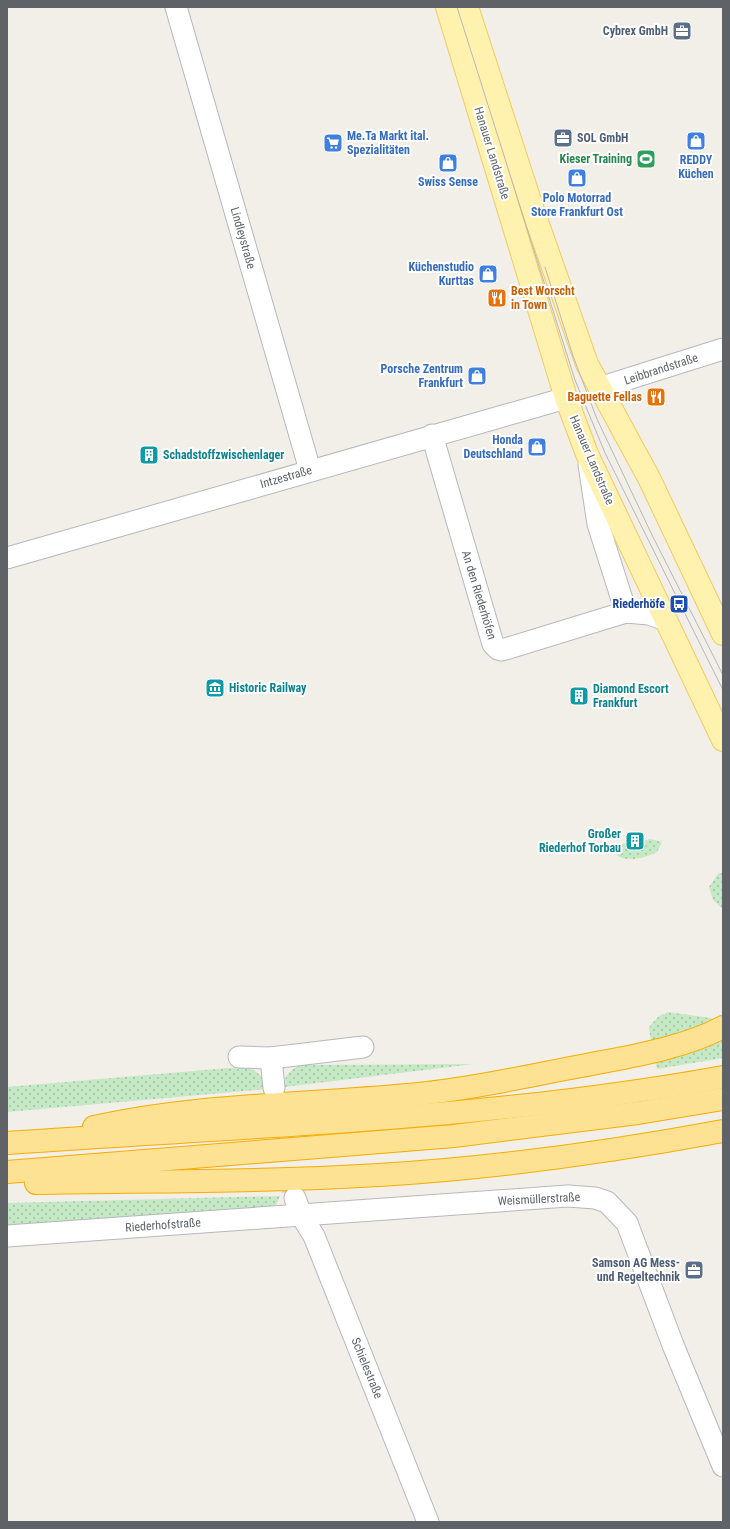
<svg xmlns="http://www.w3.org/2000/svg" width="730" height="1529" viewBox="0 0 730 1529" font-family="'Roboto Condensed',sans-serif">
<defs>
<pattern id="grass-dots" width="8" height="8" patternUnits="userSpaceOnUse"><rect width="8" height="8" fill="#c5e8c5"/><path d="M2 2h.1M6 6h.1" fill="none" stroke="#a3c0a4" stroke-width="1.8" stroke-linecap="round"/></pattern>
</defs>
<rect width="100%" height="100%" fill="#f1efe8"/>
<!-- grass -->
<g fill="url(#grass-dots)">
<path d="M650,839L662,842L657,852C647,857 625,864 616,854C614,852 612,848 610,845L638,842V843Z"/>
<polygon points="723,872 723,909 713,900 709,887 718,874"/>
<polygon points="668,1012 718,1019 712,1023 651,1042 649,1027 659,1016"/>
<polygon points="723,1039 723,1058 657,1069 655,1059 701,1048"/>
<path d="M474,1064L284,1087C284,1075 290,1070 300,1065Z"/>
<path d="M240,1067C255,1068 263,1074 266,1089L7,1112V1087Z"/>
<polygon points="280,1196 276,1205 270,1208 7,1226 7,1203"/>
</g>
<g fill="none" stroke-linecap="round" stroke-linejoin="round">
<!-- minor-tunnel -->
<polyline stroke="#ccccc8" stroke-width="21" stroke-dasharray="21 10" stroke-linecap="butt" points="276,1109 280,1138 294,1196"/>
<defs>
<g id="minor">
<polyline points="176,7 310,470"/>
<polyline points="599,388 723,349"/>
<polyline points="432,435 493,644 498,649 502,650 626,612 649,614 666,620"/>
<polyline points="589,465 598,524 626,612"/>
<polyline points="7,558 566,398"/>
<polyline points="239,1057 271,1058 274,1088"/>
<polyline points="271,1058 363,1047"/>
<polyline points="295,1198 301,1215 314,1236 428,1522"/>
<polyline points="7,1236 568,1196 595,1198 607,1202 627,1223 673,1345 723,1466"/>
</g>
<g id="major">
<polyline points="447,7 566,398 587,454 723,740"/>
<polyline points="467,7 534,213 587,364 649,478 723,634"/>
</g>
<g id="highway">
<path d="M94,1127C197,1104 303,1105 407,1095C465,1090 523,1077 581,1066C626,1057 682,1049 723,1027"/>
<path d="M7,1143C246,1126 487,1120 723,1077"/>
<polyline points="7,1172 454,1136 638,1113 723,1099"/>
<path d="M36,1183C151,1181 265,1182 379,1175C494,1168 610,1152 723,1131"/>
</g>
</defs>
<!-- minor casing -->
<use href="#minor" stroke="#b5b8bc" stroke-width="23"/>
<!-- major casing -->
<use href="#major" stroke="#f2c960" stroke-width="24"/>
<!-- highway casing -->
<use href="#highway" stroke="#f9ab00" stroke-width="24"/>
<!-- minor -->
<use href="#minor" stroke="#fff" stroke-width="21"/>
<!-- major -->
<use href="#major" stroke="#fff2af" stroke-width="22"/>
<!-- highway -->
<use href="#highway" stroke="#fde293" stroke-width="22"/>
<!-- tram -->
<g stroke="#b6b7b8" stroke-width="1">
<polyline points="457,7 575,380 605,453 723,690"/>
<polyline points="545,267 573,356 597,419 652,535 723,675"/>
</g>
</g>
<!-- icons -->
<defs>
<symbol id="office-square" viewBox="-11 -11 22 22"><rect x="-9" y="-9" width="18" height="18" rx="4" fill="#5c6f8a" stroke="#fff"/><path d="M-6-3h4V-5.5h4V-3h4V5H-6ZM-1-4.5V-3h2v-1.5ZM-6 0V1H6V0Z" fill="#fff"/></symbol>
<symbol id="shop-square" viewBox="-11 -11 22 22"><rect x="-9" y="-9" width="18" height="18" rx="4" fill="#3f7fe0" stroke="#fff"/><path d="M-5-2.5h2.3a2.7 3.5 0 0 1 5.4 0H5L5.5 6h-11ZM-1.5-2.5h3a1.5 2.3 0 0 0-3 0Z" fill="#fff"/></symbol>
<symbol id="supermarket-square" viewBox="-11 -11 22 22"><rect x="-9" y="-9" width="18" height="18" rx="4" fill="#3f7fe0" stroke="#fff"/><path d="M-6-5.5h2.5l.6 2H6L4.5 2H-2.5L-4.4-4H-6ZM-1.5 3.2a1.3 1.3 0 1 0 .1 0ZM3 3.2a1.3 1.3 0 1 0 .1 0Z" fill="#fff"/></symbol>
<symbol id="stadium-square" viewBox="-11 -11 22 22"><rect x="-9" y="-9" width="18" height="18" rx="4" fill="#2e9e5b" stroke="#fff"/><path d="M0-5a6.5 5 0 1 0 0 10a6.5 5 0 1 0 0-10ZM-3.5-1.8h7v3.6h-7Z" fill="#fff"/></symbol>
<symbol id="restaurant-square" viewBox="-11 -11 22 22"><rect x="-9" y="-9" width="18" height="18" rx="4" fill="#e8710a" stroke="#fff"/><path d="M-5-6h1v4h1v-4h1v4h1v-4h1v5L-1.5 .5V6h-2V.5L-5-1ZM5-6V6H3V1.5H1.5Q1.5-4 5-6Z" fill="#fff"/></symbol>
<symbol id="building-square" viewBox="-11 -11 22 22"><rect x="-9" y="-9" width="18" height="18" rx="4" fill="#0f9aa8" stroke="#fff"/><path d="M-4-6H4V6H1V3H-1V6H-4ZM-2.5-4.3h1.7v1.8h-1.7ZM.8-4.3h1.7v1.8H.8ZM-2.5-1h1.7V.8h-1.7ZM.8-1h1.7V.8H.8Z" fill="#fff"/></symbol>
<symbol id="bus-square" viewBox="-11 -11 22 22"><rect x="-9" y="-9" width="18" height="18" rx="4" fill="#1a4fb4" stroke="#fff"/><path d="M-5-6H5V4H4V6H2V4H-2V6H-4V4H-5ZM-3.5-4V0h7V-4ZM-3.5 1.2v1.5H-2V1.2ZM2 1.2v1.5H3.5V1.2Z" fill="#fff"/></symbol>
<symbol id="museum-square" viewBox="-11 -11 22 22"><rect x="-9" y="-9" width="18" height="18" rx="4" fill="#0f9aa8" stroke="#fff"/><path d="M0-6L6-3V-2H-6V-3ZM-5-1h2V3h-2ZM-1-1h2V3h-2ZM3-1h2V3H3ZM-6 4H6V6H-6Z" fill="#fff"/></symbol>
</defs>
<g fill-rule="evenodd">
<use href="#office-square" x="671" y="20" width="22" height="22"/>
<use href="#office-square" x="552" y="127" width="22" height="22"/>
<use href="#shop-square" x="685" y="130" width="22" height="22"/>
<use href="#supermarket-square" x="322" y="132" width="22" height="22"/>
<use href="#stadium-square" x="635" y="148" width="22" height="22"/>
<use href="#shop-square" x="437" y="152" width="22" height="22"/>
<use href="#shop-square" x="566" y="167" width="22" height="22"/>
<use href="#shop-square" x="477" y="263" width="22" height="22"/>
<use href="#restaurant-square" x="486" y="287" width="22" height="22"/>
<use href="#shop-square" x="466" y="365" width="22" height="22"/>
<use href="#restaurant-square" x="645" y="386" width="22" height="22"/>
<use href="#shop-square" x="526" y="436" width="22" height="22"/>
<use href="#building-square" x="138" y="444" width="22" height="22"/>
<use href="#bus-square" x="668" y="593" width="22" height="22"/>
<use href="#museum-square" x="204" y="677" width="22" height="22"/>
<use href="#building-square" x="568" y="685" width="22" height="22"/>
<use href="#building-square" x="624" y="830" width="22" height="22"/>
<use href="#office-square" x="683" y="1259" width="22" height="22"/>
</g>
<g text-anchor="middle" stroke-width="4" stroke-linejoin="round" paint-order="stroke">
<!-- service labels -->
<g font-size="12" font-weight="bold" fill="#4e5e75" stroke="#fff" text-anchor="end">
<text x="668" y="35">Cybrex GmbH</text>
<text x="577" y="142" text-anchor="start">SOL GmbH</text>
<text x="680" y="1267">Samson AG Mess-<tspan x="680" dy="14">und Regeltechnik</tspan></text>
</g>
<!-- shop labels -->
<g font-size="12" font-weight="bold" fill="#366cbe" stroke="#fff">
<text x="347" y="140" text-anchor="start">Me.Ta Markt ital.<tspan x="347" dy="14">Spezialitäten</tspan></text>
<text x="696" y="164">REDDY<tspan x="696" dy="14">Küchen</tspan></text>
<text x="448" y="186">Swiss Sense</text>
<text x="577" y="202">Polo Motorrad<tspan x="577" dy="14">Store Frankfurt Ost</tspan></text>
<text x="474" y="271" text-anchor="end">Küchenstudio<tspan x="474" dy="14">Kurttas</tspan></text>
<text x="463" y="373" text-anchor="end">Porsche Zentrum<tspan x="463" dy="14">Frankfurt</tspan></text>
<text x="523" y="444" text-anchor="end">Honda<tspan x="523" dy="14">Deutschland</tspan></text>
</g>
<!-- street labels -->
<g font-size="12" fill="#5f6368" stroke="#fff">
<text transform="translate(492 153) rotate(73)" y="4">Hanauer Landstraße</text>
<text transform="translate(243 238) rotate(74)" y="4">Lindleystraße</text>
<text transform="translate(661 369) rotate(-18)" y="4">Leibbrandstraße</text>
<text transform="translate(592 460) rotate(67)" y="4">Hanauer Landstraße</text>
<text transform="translate(286 477) rotate(-16)" y="4">Intzestraße</text>
<text transform="translate(479 595) rotate(73)" y="4">An den Riederhöfen</text>
<text transform="translate(539 1199) rotate(-3)" y="4">Weismüllerstraße</text>
<text transform="translate(163 1225) rotate(-4)" y="4">Riederhofstraße</text>
<text transform="translate(367 1368) rotate(68)" y="4">Schielestraße</text>
</g>
<!-- leisure labels -->
<g font-size="12" font-weight="bold" fill="#27864d" stroke="#fff" text-anchor="end">
<text x="632" y="163">Kieser Training</text>
</g>
<!-- food labels -->
<g font-size="12" font-weight="bold" fill="#c56008" stroke="#fff" text-anchor="start">
<text x="511" y="295">Best Worscht<tspan x="511" dy="14">in Town</tspan></text>
<text x="642" y="401" text-anchor="end">Baguette Fellas</text>
</g>
<!-- culture labels -->
<g font-size="12" font-weight="bold" fill="#0d838f" stroke="#fff" text-anchor="start">
<text x="163" y="459">Schadstoffzwischenlager</text>
<text x="229" y="692">Historic Railway</text>
<text x="593" y="693">Diamond Escort<tspan x="593" dy="14">Frankfurt</tspan></text>
<text x="621" y="838" text-anchor="end">Großer<tspan x="621" dy="14">Riederhof Torbau</tspan></text>
</g>
<!-- transit labels -->
<g font-size="12" font-weight="bold" fill="#164399" stroke="#fff" text-anchor="end">
<text x="665" y="608">Riederhöfe</text>
</g>
</g>
<!-- border -->
<rect width="730" height="1529" fill="none" stroke="#5f6368" stroke-width="16"/>
</svg>
